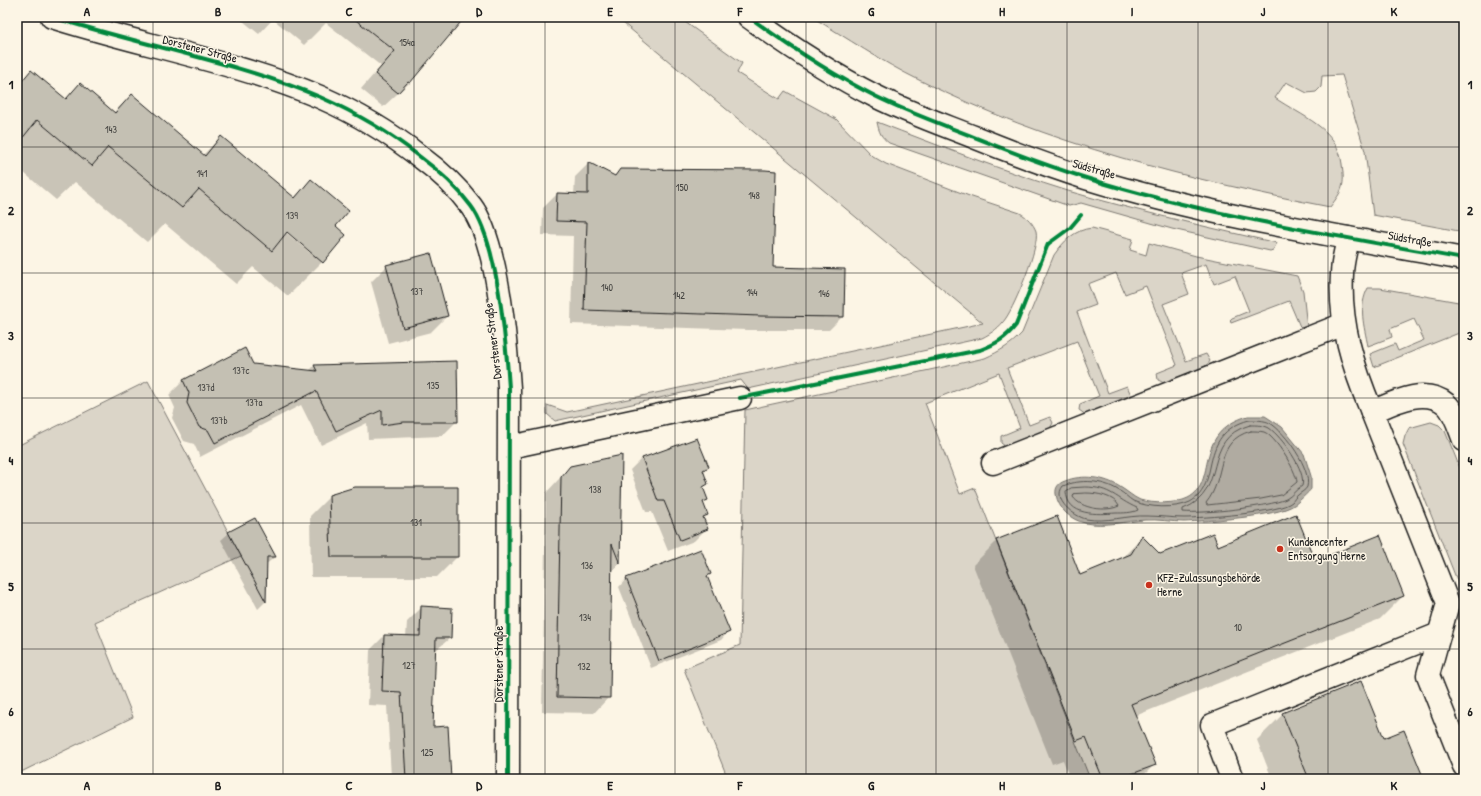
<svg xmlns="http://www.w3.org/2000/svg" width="1481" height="796" viewBox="0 0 1481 796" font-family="'Patrick Hand',sans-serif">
<rect width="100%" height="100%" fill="#fcf5e5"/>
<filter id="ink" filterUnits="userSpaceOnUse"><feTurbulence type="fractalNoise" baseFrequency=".025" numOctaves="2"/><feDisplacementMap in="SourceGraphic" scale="8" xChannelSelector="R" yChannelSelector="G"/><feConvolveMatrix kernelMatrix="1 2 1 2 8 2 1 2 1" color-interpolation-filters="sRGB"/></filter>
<g filter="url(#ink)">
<!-- green -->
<g fill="#dbd5c8" stroke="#7c7872">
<path d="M618,17H678L742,63L737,73L779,99L785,91L836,119L872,156L886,164L972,197L1020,213C1027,217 1033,223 1036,231C1040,246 1015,305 1006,318C1000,327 992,333 982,338L748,389L741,380L555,421L547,414V405L567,412L983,323L623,23Z"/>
<path d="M812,17H1464V232L1373,215L1365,151L1342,75L1322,76L1321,87L1316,92L1307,93L1286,82L1275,98C1301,116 1338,128 1342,164C1345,186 1343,190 1330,207C1189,180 1048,144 919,80C882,62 847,38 812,17Z"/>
<path d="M877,122C940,146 1003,171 1068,191C1137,211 1206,227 1277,243L1273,250L1270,251L1172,229L1081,203L1069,206L889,143C881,137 879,132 877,122Z"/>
<path d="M1092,228L1133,239L1130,250L1146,255L1149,243L1196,256L1297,276L1303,291L1307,328L1301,329L1289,301L1231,323L1230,320L1232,318L1249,311L1235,276L1214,284L1206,264L1181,273L1189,294L1163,304L1186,361L1206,354L1210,361C1206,369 1172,385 1164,383C1163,383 1159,380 1158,380L1157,373L1177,365L1146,286L1125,294L1116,273L1088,284L1096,305L1077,312L1108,393L1127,386L1131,395L1125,401L1086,415L1079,410L1080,404L1099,396L1077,341L1007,368L1029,425L1050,417L1053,423L1049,430L1006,447L1001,443V436L1020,428L999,373L925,403L960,494L975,488L1090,779H728L684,669L740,645L745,410L985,358C1000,351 1011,345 1022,333L1054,255C1064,241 1074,230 1092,228Z"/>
<path d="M1368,288H1380L1464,303V331L1374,367L1370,354L1395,344L1398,351L1424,340L1414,319L1390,329L1392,337L1368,346C1364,326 1358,307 1368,288Z"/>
<polygon points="148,381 241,556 95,622 133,717 17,774 17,446"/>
<polygon points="1431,422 1439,425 1445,431 1464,478 1464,598 1403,444 1405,436 1409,428"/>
</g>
<!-- water -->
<path fill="#b0aba1" stroke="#75726c" d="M1248,416H1265L1282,427L1304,454L1311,476V489C1310,491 1295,505 1294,505C1276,517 1207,521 1184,522C1171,522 1158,519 1145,520C1126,521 1104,527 1085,523C1071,520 1058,509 1056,494C1055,487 1059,483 1065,481C1082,474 1105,477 1120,487C1127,491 1133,497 1140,500C1153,504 1176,504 1188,498C1219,482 1191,433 1248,416Z"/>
<!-- shadow -->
<g fill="#0003" fill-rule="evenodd">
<polygon points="238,17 464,17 409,83 383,107 361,89 381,66 326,23 304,45 273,19 259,34"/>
<path d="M31,72L65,100L80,85L113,113L132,95L203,155L221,137L294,198L311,180L334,226L322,262L288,296L253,267L236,284L165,224L147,242L75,182L56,200L17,167V85ZM284,228L311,251L310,253L283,230Z"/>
<polygon points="589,163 614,176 621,170 843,316 829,330 747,330 571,324 573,236 542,235 543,208 557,194 574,195 575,177"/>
<polygon points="387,266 447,316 431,332 388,343 371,282"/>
<polygon points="245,349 253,365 309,371 314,366 456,362 457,421 442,436 368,439 367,423 321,445 301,405 200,457 194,444 184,441 172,418 175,408 169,395 183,381"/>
<polygon points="621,457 619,564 611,572 609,697 594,713 542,712 546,493 570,467"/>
<polygon points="642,458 707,467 703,472 707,484 702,489 707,500 702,504 707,515 702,519 706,529 694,541 668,551 652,512 646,512 630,470"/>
<polygon points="330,496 457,557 437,577 311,577 310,516"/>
<polygon points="254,519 275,557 265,565 265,602 258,609 221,540 229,533"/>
<polygon points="1142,538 1160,555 1218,547 1403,596 1380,619 1135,716 1155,764 1140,779 1070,779 1063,760 1052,764 973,565 997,541 1080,576 1121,559"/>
<polygon points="701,551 710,574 707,577 728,632 721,640 651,668 619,587 626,579"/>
<polygon points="421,608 450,638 434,652 432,728 450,779 354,779 391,777 387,706 368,705 370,650 384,636 406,637 407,622"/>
<polygon points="1283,714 1384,739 1423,779 1272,779 1257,740"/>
</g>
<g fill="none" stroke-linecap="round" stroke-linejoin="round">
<!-- shore -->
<g stroke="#575551" stroke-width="1">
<path d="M1249,420C1256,420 1264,420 1270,423C1285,432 1312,469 1307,487C1305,491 1301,492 1298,495C1295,497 1294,500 1292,502C1280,513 1202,518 1184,518C1171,518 1159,516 1147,516C1127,515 1106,523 1086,519C1074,516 1052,500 1063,486C1080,479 1102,480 1118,490C1124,493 1128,498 1133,501C1148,508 1176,509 1190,502C1223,484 1195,435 1249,420Z"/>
<path d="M1250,425C1256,425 1264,425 1269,428C1281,436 1307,471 1302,486C1296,489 1292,496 1286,499C1268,507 1203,514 1183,512V509C1230,491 1199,439 1250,425Z"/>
<path d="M1251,431C1255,431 1260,431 1264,432C1275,436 1296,470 1297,482L1281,495L1261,499L1207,505L1206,503C1227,478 1213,441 1251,431Z"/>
<path d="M1085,487C1111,487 1116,499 1137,508L1138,510C1132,513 1123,513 1116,513C1098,514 1067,517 1066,491L1071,488Z"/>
<path d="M1086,493C1097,493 1114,496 1119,506C1107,512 1081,509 1073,497L1074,494Z"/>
</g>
</g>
<!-- building -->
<g fill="#c4c0b3" stroke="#1c1c1c">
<polygon points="352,17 465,17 410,83 408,82 398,93 375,74 395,51"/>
<polygon points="31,70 66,99 80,83 115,113 132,94 205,156 221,136 295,198 311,179 349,211 336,226 346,235 323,263 287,232 272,251 199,189 182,208 108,147 92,166 37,120 17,145 17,87"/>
<polygon points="588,162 615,176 620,169 765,170 776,171 773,267 845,269 844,317 761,316 584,310 587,222 556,221 557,193 588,194"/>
<polygon points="431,253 448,316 403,328 386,265"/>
<polygon points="245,348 253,364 317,371 314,365 457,361 458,422 404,422 382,425 382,410 336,431 316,391 215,443 208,430 199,427 187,403 189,393 183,380"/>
<polygon points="697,438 709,467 703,470 708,484 703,487 708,500 703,502 708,515 703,517 708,529 680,540 664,501 658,501 642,458"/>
<polygon points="622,455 620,564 612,544 610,698 557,697 561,477 570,466"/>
<polygon points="355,487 458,487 458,557 331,557 329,495"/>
<polygon points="1296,514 1315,561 1380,535 1404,596 1131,704 1156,765 1118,779 1103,779 1086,737 1076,741 996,540 1057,516 1080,575 1131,554 1142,536 1160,554 1213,533 1218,546"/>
<polygon points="255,518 276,557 267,557 266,602 228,532"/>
<polygon points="701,549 711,574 707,576 730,632 659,661 626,578"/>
<polygon points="421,606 452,608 451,638 436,638 433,727 448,726 451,779 406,779 401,692 382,691 384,635 420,636"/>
<polygon points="1361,681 1384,738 1404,730 1424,779 1309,779 1282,713"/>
</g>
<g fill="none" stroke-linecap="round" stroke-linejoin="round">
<defs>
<g id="minor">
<path d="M52,17C140,45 234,61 320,97C354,112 390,133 419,156C438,170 457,187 471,206C498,242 506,342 509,388L508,779"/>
<path d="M749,17C789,46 831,74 875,96C907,112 941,124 974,137C1011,152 1048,166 1086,178C1209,216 1338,236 1464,259"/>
<path d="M1348,238C1346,250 1342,262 1342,274C1339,323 1353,367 1372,412C1393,403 1424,386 1446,404C1455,412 1459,428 1464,440"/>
<polyline points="1372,412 1448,603 1428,675 1464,766"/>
<polyline points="510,447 740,398"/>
<polyline points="993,463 1344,324"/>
<polyline points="1232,779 1212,725 1439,634"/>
</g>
</defs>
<!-- minor casing -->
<use href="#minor" stroke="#1c1c1c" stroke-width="25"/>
<!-- minor -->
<use href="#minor" stroke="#fcf5e5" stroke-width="22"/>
<defs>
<g id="cycleway">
<path d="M52,17C140,45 234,61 320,97C354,112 390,133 419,156C438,170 457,187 471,206C498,242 506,342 509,388L508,779"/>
<path d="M749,17C789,46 831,74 875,96C907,112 941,124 974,137C1011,152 1048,166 1086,178C1209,216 1338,236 1464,259"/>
<path d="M740,398L980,350C996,344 1006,338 1016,325L1048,244L1070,228L1081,215"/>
</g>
</defs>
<!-- cycleway casing -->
<use href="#cycleway" stroke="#fcf5e5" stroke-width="6"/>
<!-- cycleway -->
<use href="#cycleway" stroke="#00873e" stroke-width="4"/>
</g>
</g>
<!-- grid -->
<path fill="none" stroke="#1c1c1c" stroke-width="1" stroke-opacity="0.55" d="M153,17V779M283,17V779M414,17V779M545,17V779M675,17V779M806,17V779M936,17V779M1067,17V779M1198,17V779M1328,17V779M17,147H1464M17,273H1464M17,398H1464M17,523H1464M17,649H1464"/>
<!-- markers -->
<g fill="#c8321e" stroke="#fcf5e5" stroke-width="1.5">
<circle cx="1280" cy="549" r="4"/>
<circle cx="1149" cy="585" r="4"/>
</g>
<g text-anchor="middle" stroke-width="3" stroke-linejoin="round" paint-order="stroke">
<!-- number labels -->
<g font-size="10" fill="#464542">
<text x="407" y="46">154a</text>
<text x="111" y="133">143</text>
<text x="202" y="177">141</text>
<text x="682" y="191">150</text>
<text x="754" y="199">148</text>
<text x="292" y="219">139</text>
<text x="607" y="291">140</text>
<text x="417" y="295">137</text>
<text x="752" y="296">144</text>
<text x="824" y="297">146</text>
<text x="679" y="299">142</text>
<text x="241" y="374">137c</text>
<text x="433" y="389">135</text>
<text x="206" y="391">137d</text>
<text x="254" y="406">137a</text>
<text x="219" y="424">137b</text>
<text x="595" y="493">138</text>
<text x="416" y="526">131</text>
<text x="587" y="569">136</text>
<text x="585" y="621">134</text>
<text x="1238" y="631">10</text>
<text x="409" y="669">127</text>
<text x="584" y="670">132</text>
<text x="427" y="756">125</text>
</g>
<!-- street labels -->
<g font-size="12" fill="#1c1c1c" stroke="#fcf5e5">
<text transform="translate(200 49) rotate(15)" y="4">Dorstener Straße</text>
<text transform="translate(1094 169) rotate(16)" y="4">Südstraße</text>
<text transform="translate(1410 239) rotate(10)" y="4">Südstraße</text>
<text transform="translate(493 341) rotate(-97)" y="4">Dorstener Straße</text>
<text transform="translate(499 664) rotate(-90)" y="4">Dorstener Straße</text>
</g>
<!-- poi labels -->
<g font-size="12" fill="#1c1c1c" stroke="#fcf5e5" text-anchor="start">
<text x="1288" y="546">Kundencenter<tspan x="1288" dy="14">Entsorgung Herne</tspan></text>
<text x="1157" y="582">KFZ-Zulassungsbehörde<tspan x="1157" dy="14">Herne</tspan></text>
</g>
</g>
<!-- margin -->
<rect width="1481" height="796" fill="none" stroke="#fcf5e5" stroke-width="44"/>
<rect x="22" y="22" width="1437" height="752" fill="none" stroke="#1c1c1c" stroke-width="1.5"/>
<g font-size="13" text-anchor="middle" font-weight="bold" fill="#1c1c1c">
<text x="87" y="16">A</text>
<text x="218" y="16">B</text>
<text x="349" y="16">C</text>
<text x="479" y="16">D</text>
<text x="610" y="16">E</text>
<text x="740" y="16">F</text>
<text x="871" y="16">G</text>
<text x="1002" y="16">H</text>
<text x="1132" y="16">I</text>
<text x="1263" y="16">J</text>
<text x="1394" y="16">K</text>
<text x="11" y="89">1</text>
<text x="1470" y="89">1</text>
<text x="11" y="215">2</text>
<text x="1470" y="215">2</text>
<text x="11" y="340">3</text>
<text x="1470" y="340">3</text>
<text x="11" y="465">4</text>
<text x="1470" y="465">4</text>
<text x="11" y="591">5</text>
<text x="1470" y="591">5</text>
<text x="11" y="716">6</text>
<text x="1470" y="716">6</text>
<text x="87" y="790">A</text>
<text x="218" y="790">B</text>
<text x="349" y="790">C</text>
<text x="479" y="790">D</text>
<text x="610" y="790">E</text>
<text x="740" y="790">F</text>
<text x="871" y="790">G</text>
<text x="1002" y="790">H</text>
<text x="1132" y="790">I</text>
<text x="1263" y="790">J</text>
<text x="1394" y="790">K</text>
</g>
</svg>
